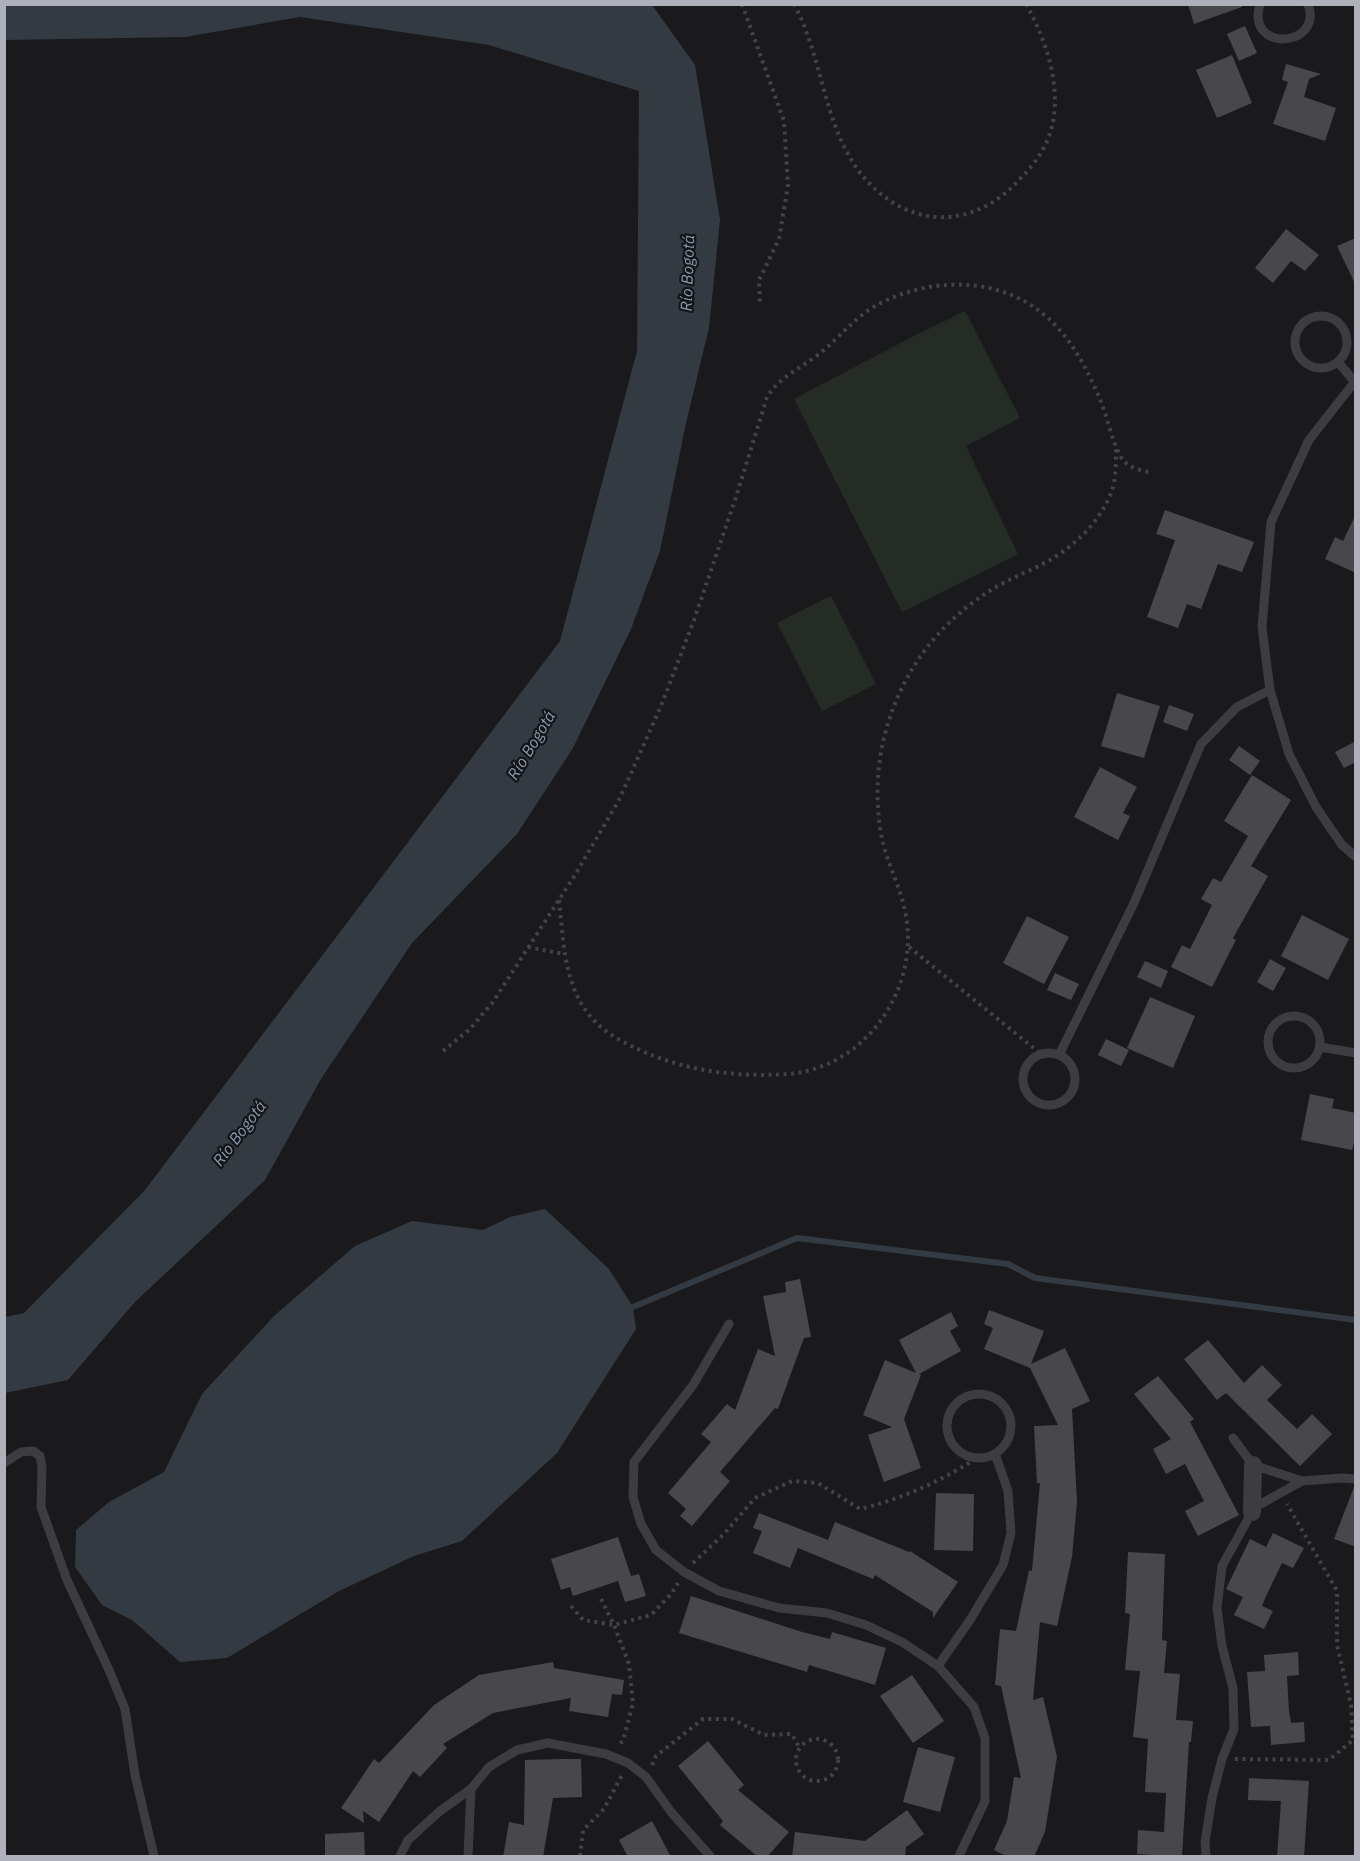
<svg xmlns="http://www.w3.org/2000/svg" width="1360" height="1861" viewBox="0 0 1360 1861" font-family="'IBM Plex Sans',sans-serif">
<rect width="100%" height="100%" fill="#1a1a1c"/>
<!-- green -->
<g fill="#252c26">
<polygon points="965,311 1020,418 966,446 1018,554 902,612 794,399 910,338"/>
<polygon points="831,596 876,684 822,711 777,623"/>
</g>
<!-- water -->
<g fill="#333a41">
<polygon points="4,5 652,5 695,65 720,220 709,328 686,423 660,551 631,629 573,748 517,834 412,943 321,1079 265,1180 135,1302 68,1380 5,1393 5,1317 24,1313 145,1190 560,641 637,351 639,91 489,45 300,17 185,37 5,40"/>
<polygon points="545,1209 609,1269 633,1307 636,1329 557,1453 462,1541 414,1556 339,1591 227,1658 180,1662 132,1620 102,1605 75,1567 76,1530 109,1502 164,1472 202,1394 275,1315 355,1246 412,1221 483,1230 510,1217"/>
</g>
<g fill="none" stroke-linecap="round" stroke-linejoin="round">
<!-- stream -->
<polyline stroke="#333a41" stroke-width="6" points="633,1307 797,1238 1008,1264 1035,1278 1356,1320"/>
</g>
<!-- building -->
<g fill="#48474c">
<polygon points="1188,4 1242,4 1242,7 1194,24"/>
<polygon points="1245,26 1257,53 1239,61 1227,34"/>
<polygon points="1232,55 1252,103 1217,118 1196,70"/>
<polygon points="1286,64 1321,74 1309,79 1304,97 1336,108 1325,141 1273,124 1288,82 1282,80"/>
<polygon points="1286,229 1319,255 1305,271 1291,261 1273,283 1255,268"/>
<polygon points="1356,238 1356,286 1337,246"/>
<polygon points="1165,510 1254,542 1242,572 1218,564 1201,609 1187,604 1178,628 1147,617 1175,540 1156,534"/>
<polygon points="1356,514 1356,573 1325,559 1335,537 1343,541"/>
<polygon points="1117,693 1160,706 1144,758 1101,746"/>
<polygon points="1169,705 1194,714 1187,731 1163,722"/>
<polygon points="1356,741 1356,762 1344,768 1335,752"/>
<polygon points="1239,746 1260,761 1250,775 1229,760"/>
<polygon points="1100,767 1137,787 1123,813 1130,816 1118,840 1074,817"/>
<polygon points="1252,775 1291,800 1251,866 1268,876 1233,938 1236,940 1212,987 1171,967 1182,945 1190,949 1212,905 1201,899 1213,878 1221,882 1248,836 1224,821"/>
<polygon points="1302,915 1349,939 1328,980 1281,956"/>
<polygon points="1027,916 1069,937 1044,984 1003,963"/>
<polygon points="1270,959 1286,968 1273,991 1257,982"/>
<polygon points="1145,961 1168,971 1161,988 1137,977"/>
<polygon points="1055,973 1079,984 1071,1000 1047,990"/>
<polygon points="1150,997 1195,1016 1173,1068 1127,1048"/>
<polygon points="1106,1039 1129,1050 1121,1066 1098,1055"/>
<polygon points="1310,1094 1334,1099 1332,1108 1356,1113 1356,1137 1352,1150 1301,1140"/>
<polygon points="800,1279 811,1337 804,1338 778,1409 775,1408 720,1472 730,1481 692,1526 680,1516 686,1509 668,1493 711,1442 701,1434 727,1404 735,1410 758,1349 775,1356 763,1296 786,1292 785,1282"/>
<polygon points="989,1310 1044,1331 1031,1364 1065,1348 1090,1401 1072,1409 1077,1502 1072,1557 1057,1626 1040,1622 1033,1700 1043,1697 1057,1757 1045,1832 1034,1857 1008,1857 994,1850 1007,1821 1014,1777 1021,1778 1001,1686 995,1685 1000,1629 1016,1631 1029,1570 1032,1571 1040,1483 1037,1483 1034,1426 1058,1425 1030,1368 984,1349 993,1328 984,1324"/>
<polygon points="951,1312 958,1326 950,1331 961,1351 919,1374 921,1375 904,1419 921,1468 884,1482 868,1435 892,1427 863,1415 885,1360 916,1373 899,1340"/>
<polygon points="1208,1340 1244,1383 1262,1365 1282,1385 1267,1400 1297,1429 1312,1414 1332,1434 1300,1466 1226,1393 1217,1400 1184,1359"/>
<polygon points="1158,1376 1194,1419 1190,1422 1239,1515 1198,1536 1185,1511 1204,1501 1185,1464 1166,1474 1153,1449 1171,1439 1134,1394"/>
<polygon points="1354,1487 1356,1487 1356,1547 1334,1539"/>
<polygon points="936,1493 974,1494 973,1551 934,1550"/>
<polygon points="759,1513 828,1540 835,1522 909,1552 910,1551 958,1582 933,1618 933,1612 875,1575 873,1579 798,1548 790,1568 753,1553 762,1531 753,1528"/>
<polygon points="1273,1533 1304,1548 1293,1568 1282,1563 1267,1594 1262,1606 1273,1611 1264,1629 1234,1615 1243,1597 1226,1589 1250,1539 1266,1547"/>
<polygon points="618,1537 631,1576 639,1574 646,1596 625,1602 618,1581 573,1596 570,1587 561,1590 551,1559"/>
<polygon points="1128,1552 1165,1554 1162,1640 1167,1641 1164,1673 1180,1674 1176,1720 1193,1721 1191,1742 1189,1742 1182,1857 1137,1854 1138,1830 1164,1832 1166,1793 1145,1792 1148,1739 1133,1737 1140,1671 1125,1670 1130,1614 1125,1613"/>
<polygon points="691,1596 802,1632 830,1639 832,1632 886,1648 875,1685 809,1665 807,1672 679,1633"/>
<polygon points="1298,1652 1299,1675 1287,1676 1289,1711 1291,1723 1304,1722 1305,1742 1271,1745 1270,1726 1251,1727 1247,1672 1265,1671 1264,1655"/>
<polygon points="553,1662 554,1668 624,1680 622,1695 612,1694 608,1717 569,1711 571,1698 493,1713 443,1744 447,1748 420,1777 413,1771 379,1822 363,1811 364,1823 341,1808 374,1759 379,1763 434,1705 479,1675"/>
<polygon points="912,1675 944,1721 913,1743 880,1696"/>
<polygon points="708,1741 744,1785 738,1790 789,1832 767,1857 758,1857 720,1825 723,1821 678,1766"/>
<polygon points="918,1747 955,1757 940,1812 903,1802"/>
<polygon points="564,1759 581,1759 582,1797 553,1798 543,1857 503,1857 509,1822 524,1825 525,1760"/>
<polygon points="1249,1778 1309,1781 1304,1857 1277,1857 1281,1801 1248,1800"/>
<polygon points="907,1810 924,1834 906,1847 905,1857 792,1857 795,1832 865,1841"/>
<polygon points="652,1821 671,1857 628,1857 619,1840"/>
<polygon points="364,1832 365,1857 325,1857 325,1834"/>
</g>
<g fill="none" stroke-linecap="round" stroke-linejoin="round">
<!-- path -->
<g stroke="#424348" stroke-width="4" stroke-dasharray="3 4.5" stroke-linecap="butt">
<polyline points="742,4 784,121 788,185 779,239 759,280 760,305"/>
<path d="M794,4C825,61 823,135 869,183C914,230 975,228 1019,180C1030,169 1042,154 1048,139C1065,96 1048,43 1026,4"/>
<path d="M559,900C565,955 564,1008 618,1039C671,1069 728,1078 788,1074C865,1068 919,990 906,916C903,897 895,880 889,862C882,844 879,826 878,807C875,759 887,712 911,671C929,640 956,613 985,594C1005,580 1029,572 1050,560C1078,544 1107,514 1114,483C1116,471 1116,460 1116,449"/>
<polyline points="528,947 564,954"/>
<polyline points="909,947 1041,1054"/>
<path d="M443,1051L470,1029L493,1002L575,875L619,800L661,706L694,620L736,497L767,397C780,376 800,369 819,354C843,335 856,314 885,301C940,275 1010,278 1054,324C1074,344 1088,371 1099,397C1107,414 1113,447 1123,460C1130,469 1142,470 1152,473"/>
<path d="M693,1563L724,1534L755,1498L792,1481L818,1483L860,1509C902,1499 941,1481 977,1458"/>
<polyline points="601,1599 614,1625 629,1664 633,1703 623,1741 618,1745"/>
<polyline points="571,1606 583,1620 614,1625 651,1615 672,1593 678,1583"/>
<circle cx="817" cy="1760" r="21"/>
<polyline points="1235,1759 1329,1760 1353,1740 1351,1705 1337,1645 1337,1591 1287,1504"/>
<polyline points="652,1765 656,1756 703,1719 732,1719 764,1735 792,1734 800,1749"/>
<polyline points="580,1856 583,1830 604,1809 622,1775"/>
</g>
<!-- service -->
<g stroke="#3c3c41" stroke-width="9">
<path d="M1260,4C1245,53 1324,48 1308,4"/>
<circle cx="1321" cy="342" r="26"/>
<polyline points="1338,362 1354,381"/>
<polyline points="1356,380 1309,440 1271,522 1262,627 1270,690 1289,754 1316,807 1342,845 1356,857"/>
<circle cx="1294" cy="1042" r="26"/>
<polyline points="1320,1047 1356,1053"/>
<circle cx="1049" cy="1079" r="26"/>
<polyline points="1059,1055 1134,903 1201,744 1237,707 1270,690"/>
<polyline points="729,1324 693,1385 634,1462 633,1497 641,1524 656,1550 684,1572 719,1591 779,1608 827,1613 866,1625 902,1642 938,1666 974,1707 985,1738 985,1801 959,1856"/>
<circle cx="979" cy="1426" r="32"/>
<polyline points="1233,1438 1253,1465 1302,1481"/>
<polyline points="4,1463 21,1452 33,1451 40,1456 42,1467 41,1507 67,1580 109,1670 125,1709 135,1775 154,1856"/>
<polyline points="938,1666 970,1620 1003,1565 1011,1533 1008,1491 995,1454"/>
<polyline points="400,1856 408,1840 440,1811 471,1789 489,1767 517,1750 548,1743 606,1754 628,1763 646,1777 671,1812 710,1856"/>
<polyline points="468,1856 471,1789"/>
<polyline points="1206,1856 1205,1842 1212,1798 1222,1759 1234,1729 1233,1688 1222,1646 1217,1608 1222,1566 1252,1512 1259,1505 1302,1481 1342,1478 1356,1479"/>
</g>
<!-- minor -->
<polyline stroke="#3c3c41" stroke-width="18" points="1252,1512 1253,1465"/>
</g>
<g text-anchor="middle" stroke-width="4.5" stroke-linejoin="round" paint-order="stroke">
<!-- water labels -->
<g font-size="16" font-style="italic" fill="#899bb1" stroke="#151517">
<text transform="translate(687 273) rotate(-88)" y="6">Río Bogotá</text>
<text transform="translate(531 745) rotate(-59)" y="6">Río Bogotá</text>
<text transform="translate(239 1133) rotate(-53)" y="6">Río Bogotá</text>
</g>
</g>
<!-- border -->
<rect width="1360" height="1861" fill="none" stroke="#aeb1ba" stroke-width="12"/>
</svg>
